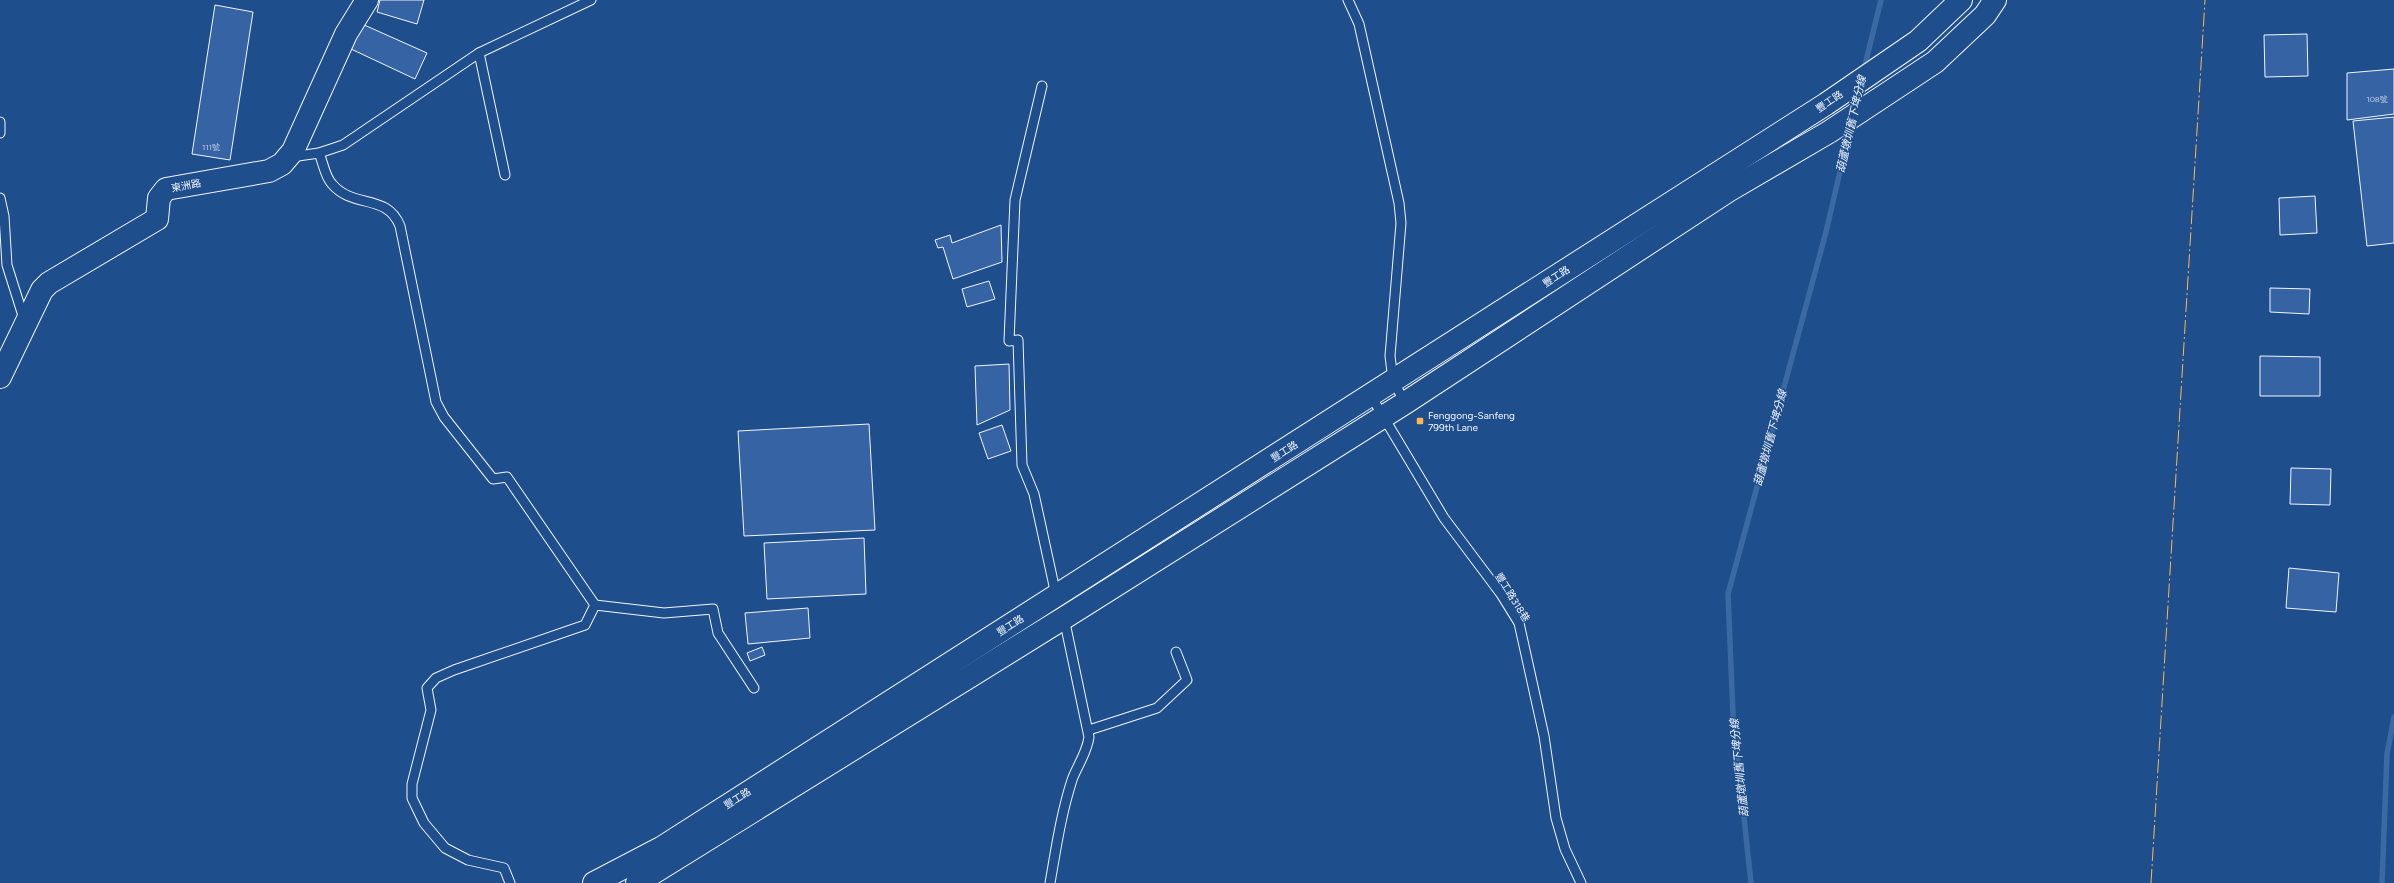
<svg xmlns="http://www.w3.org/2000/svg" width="2394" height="883" viewBox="0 0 2394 883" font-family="Figtree,'Noto Sans TC',sans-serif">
<rect width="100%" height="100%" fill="#1f4e8c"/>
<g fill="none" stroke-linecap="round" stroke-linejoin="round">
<!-- stream -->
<g stroke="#3b69a3" stroke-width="5.5">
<polyline points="1864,69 1881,0"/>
<polyline points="1751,883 1733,715 1728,594 1826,232 1851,124"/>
<polyline points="2382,883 2387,754 2394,717"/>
</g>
</g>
<!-- building -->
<g fill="#3563a3" stroke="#f2f6ff">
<polygon points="380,0 424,0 417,24 377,12"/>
<polygon points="215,5 253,12 230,160 192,154"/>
<polygon points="362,24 427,53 415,79 351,49"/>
<polygon points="2307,34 2308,76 2265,77 2264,35"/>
<polygon points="2394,69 2394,114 2347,120 2347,73"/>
<polygon points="2394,117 2394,243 2367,246 2353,121"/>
<polygon points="2315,196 2317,233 2280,235 2279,198"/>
<polygon points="1001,225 1002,262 953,279 943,247 938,248 935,240 950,235 952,243"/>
<polygon points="989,281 995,299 967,307 962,289"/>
<polygon points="2270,288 2310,289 2309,314 2270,312"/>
<polygon points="2260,356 2320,357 2320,396 2260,396"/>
<polygon points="1009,364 1010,410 977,425 975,366"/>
<polygon points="869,424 875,530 744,536 738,431"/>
<polygon points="1002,425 1011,451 988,459 979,433"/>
<polygon points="2291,468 2331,469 2330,505 2290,504"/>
<polygon points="864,538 866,594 767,599 764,543"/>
<polygon points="2289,568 2339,573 2336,612 2286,608"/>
<polygon points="808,608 810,638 748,644 745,613"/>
<polygon points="762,647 765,655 750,661 747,653"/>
</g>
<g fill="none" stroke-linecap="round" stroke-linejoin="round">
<defs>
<g id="lane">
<polyline points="1348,0 1359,24 1399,203 1401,223 1390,356 1393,380 1405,403"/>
<polyline points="479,53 505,175"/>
<polyline points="1042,86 1015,200 1009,341 1018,340 1022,465 1034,494 1056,595"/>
<polyline points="0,122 0,133"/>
<path d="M319,153C323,162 325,177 332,184C353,209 387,193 400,226L436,402L444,417L493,479L507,477L595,605L585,625L454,670L436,678L427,688L431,710L412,784V798L424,823L445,848L468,860L504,868L510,883"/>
<polyline points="291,157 319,153 343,145 479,53 591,0"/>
<polyline points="0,198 4,216 7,265 24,319"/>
<polyline points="1371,396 1444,518 1501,594 1519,623 1544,736 1556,818 1565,849 1581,883"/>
<polyline points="595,605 664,613 713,609 718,633 754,688"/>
<polyline points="1089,730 1157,708 1187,680 1176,652"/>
<path d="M1050,883C1056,849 1061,814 1072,780C1077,766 1087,753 1089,737L1064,618"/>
</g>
<g id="secondary">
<polyline points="0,377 42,290 49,283 157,219 159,198 166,189 269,171 282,164 293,151 346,34 367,0"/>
<polyline points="594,883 661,848 1826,104 1918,41 1961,0"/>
<polyline points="637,883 1064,618 1405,403 1728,191 1829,132 1935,62 1985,15 1995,0"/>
</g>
</defs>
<!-- lane casing -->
<use href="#lane" stroke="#f2f6ff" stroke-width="11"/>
<!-- secondary casing -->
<use href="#secondary" stroke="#f2f6ff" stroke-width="24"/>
<!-- lane -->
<use href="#lane" stroke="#1f4e8c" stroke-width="9"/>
<!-- secondary -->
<use href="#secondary" stroke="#1f4e8c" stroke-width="22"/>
<!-- power -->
<polyline stroke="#ffb74d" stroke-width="1" stroke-dasharray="14 3 2 3" stroke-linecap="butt" points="2151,883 2205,0"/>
</g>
<!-- markers -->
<rect fill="#ffb74d" stroke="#1f4e8c" stroke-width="1.5" x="1416" y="417" width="8" height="8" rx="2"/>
<g text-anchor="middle" stroke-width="3" stroke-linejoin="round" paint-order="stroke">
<!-- number labels -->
<g font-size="8" fill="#c3d1e8">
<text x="2377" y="102">108號</text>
<text x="211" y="150">111號</text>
</g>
<!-- street labels -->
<g font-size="10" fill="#f2f6ff" stroke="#1f4e8c">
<text transform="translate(1829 101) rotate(-34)" y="4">豐工路</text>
<text transform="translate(186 185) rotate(-11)" y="4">東洲路</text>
<text transform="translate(1556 276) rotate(-33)" y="4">豐工路</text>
<text transform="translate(1284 451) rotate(-32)" y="4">豐工路</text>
<text transform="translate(1513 597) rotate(58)" y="4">豐工路318巷</text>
<text transform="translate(1010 625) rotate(-32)" y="4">豐工路</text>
<text transform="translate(737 798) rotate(-32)" y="4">豐工路</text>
</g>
<!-- poi labels -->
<g font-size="10" fill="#f2f6ff" stroke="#1f4e8c" text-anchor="start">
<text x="1428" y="419">Fenggong-Sanfeng<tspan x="1428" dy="12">799th Lane</tspan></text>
</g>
<!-- water labels -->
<g font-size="11" font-style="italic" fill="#f2f6ff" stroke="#1f4e8c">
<text transform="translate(1851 124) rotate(-77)" y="4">葫蘆墩圳舊下埤分線</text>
<text transform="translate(1770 438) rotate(-75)" y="4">葫蘆墩圳舊下埤分線</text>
<text transform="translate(1739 768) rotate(-96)" y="4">葫蘆墩圳舊下埤分線</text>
</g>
</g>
</svg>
